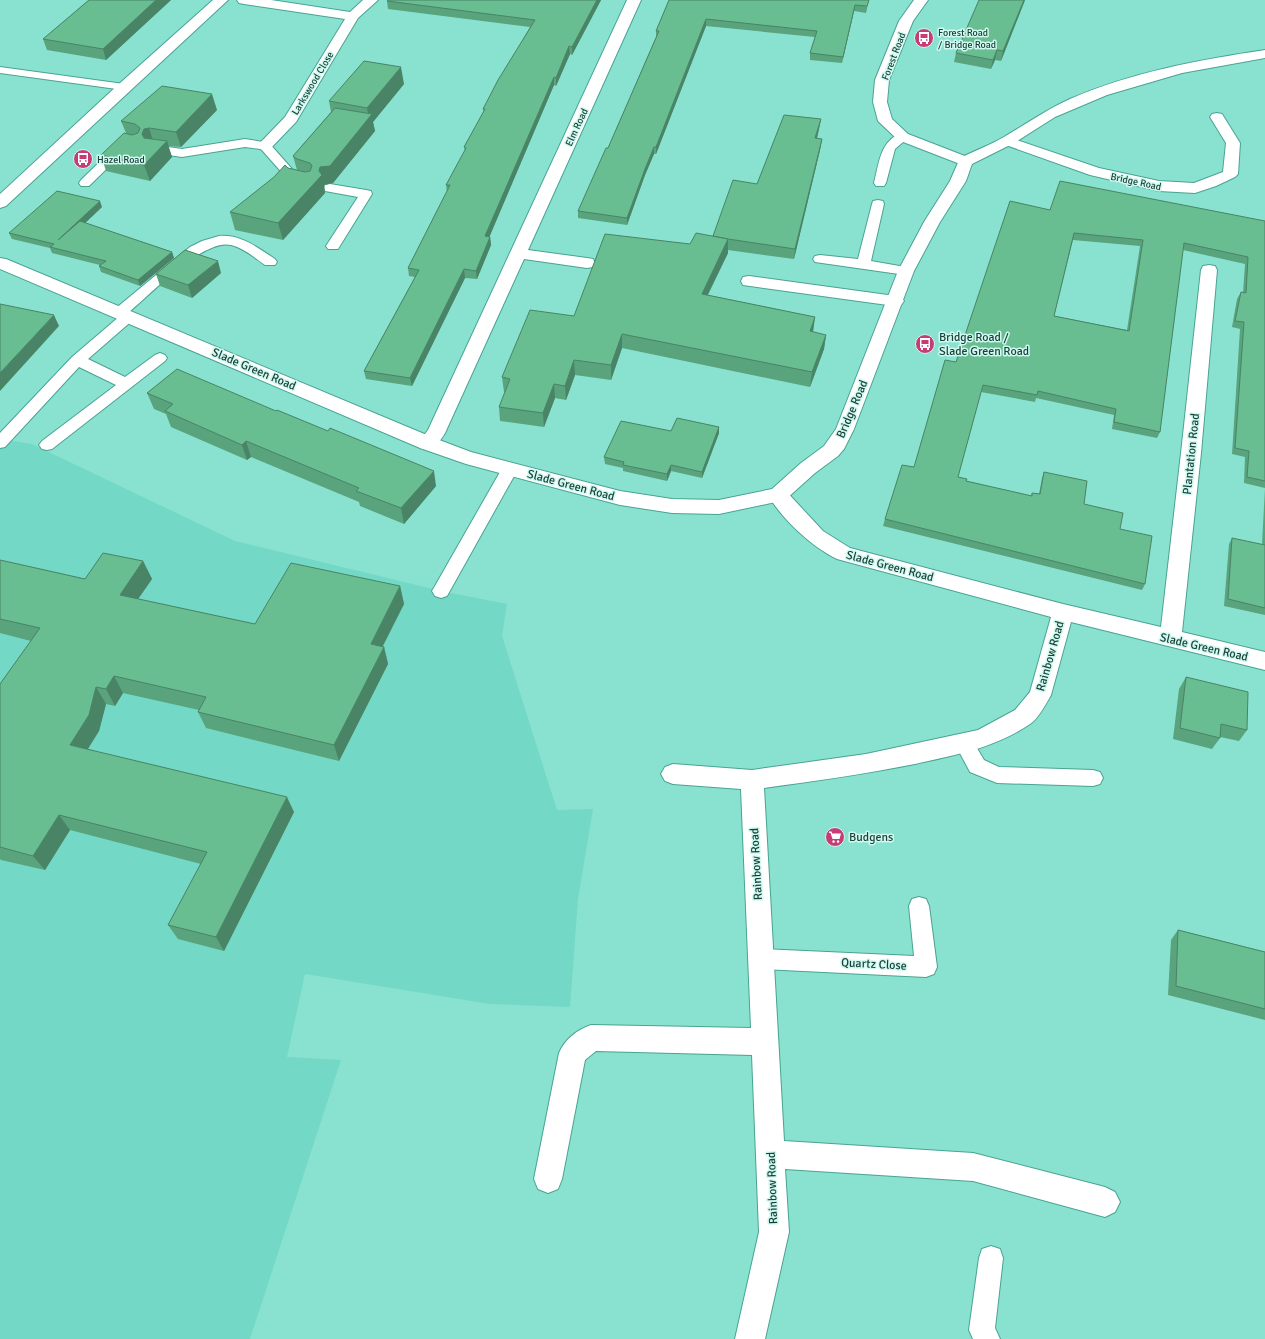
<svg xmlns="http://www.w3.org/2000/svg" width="1265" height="1339" viewBox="0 0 1265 1339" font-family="Signika,sans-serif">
<rect width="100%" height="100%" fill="#89e2d0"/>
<!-- built -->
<polygon fill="#73d8c5" points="0,439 32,444 235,541 441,591 507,604 502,636 557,810 593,809 578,899 570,1007 490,1004 305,974 287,1057 341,1060 250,1339 0,1339"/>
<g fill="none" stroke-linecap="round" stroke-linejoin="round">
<defs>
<g id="lane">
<polygon points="0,67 124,84 128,85 130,87 128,89 124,90 0,73"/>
<path d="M903,133L907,134L909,137L895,149L886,183L884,186H876L874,183C879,164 880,139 903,133Z"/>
<polygon points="245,139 269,143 300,178 305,179 307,182 305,185 301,186 292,184 261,149 245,147 182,157 154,153 150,152 148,149 150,146 154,145 182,149"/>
<polygon points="121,144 125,145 127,148 125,151 89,186 81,186 79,183 81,180 117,145"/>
<polygon points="330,184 366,190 371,191 372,194 338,249 328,249 326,246 358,197 325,191 324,188 325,185"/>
<polygon points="878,200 883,201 884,204 871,261 911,268 913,271 911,274 906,275 815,262 813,259 815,256 820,255 858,259 872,204 873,201"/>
<path d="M219,236C241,234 258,248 275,259L277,262L275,265H265C255,258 244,248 231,245C204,238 151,294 129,312L134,313L136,316L134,319L88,359L125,377L155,355L160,353L165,355L167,358L165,361L52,449L47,450L42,449L39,445L42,441L116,385L79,367L5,447L0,448V433L72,357L120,316L115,315L113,312L115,309L190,247L202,241Z"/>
<polygon points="510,463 516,465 518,469 447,596 441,598 435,596 432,591 435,586 504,465"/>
<polygon points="964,736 971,738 984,760 999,767 1093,770 1100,772 1103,778 1100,784 1093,786 997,783 970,772 955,744 957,738"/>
<polygon points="919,897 926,899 929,906 937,967 934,974 926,977 761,969 754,966 750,959 754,952 761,949 914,956 909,906 912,899"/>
<polygon points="991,1246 1000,1249 1003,1258 995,1328 1000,1339 973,1339 969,1330 979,1258 982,1249"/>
</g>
<g id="street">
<polygon points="213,0 228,0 6,206 0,208 0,194 119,84"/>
<polygon points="237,0 271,0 350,12 363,0 378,0 358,18 296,122 270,149 265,151 260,149 257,146 285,117 345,19 244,4 239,3"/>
<path d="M627,0H641L528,250L587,258L593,259L595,263L593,267L587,268L524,259L445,433C439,443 433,451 420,448L418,443L428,430Z"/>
<polygon points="914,0 928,0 913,21 889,80 887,102 892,119 908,134 970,158 973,161 970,164 965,166 960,164 898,140 878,121 873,102 875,80 899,21"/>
<polygon points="1217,113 1222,114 1240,143 1238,174 1235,177 1216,186 1195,193 1159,191 1090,175 1003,144 1001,141 1003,138 1008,137 1099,168 1159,181 1194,183 1223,172 1226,143 1210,117 1212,114"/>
<path d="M1209,265L1215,266L1217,270L1201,453L1182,632L1265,652V670L1071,622L1051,695C1046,704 1038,719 1030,724C995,748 955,755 915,764C865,774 815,781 764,788L784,1141L973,1153L1105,1187L1115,1192L1120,1202L1115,1212L1105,1217L973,1181L785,1169L789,1232L765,1339H735L759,1232L752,1055L596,1051L585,1060L562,1179L558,1189L548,1193L538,1189L534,1179L559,1053C565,1039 577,1030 591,1025L751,1028L741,789L673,784L665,781L661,774L665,767L673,764L752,770L866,754L978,730L1015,710L1030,692L1051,617L837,559C812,547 782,519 768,495L771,490L778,488L785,490L823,531L850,548L1063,604L1161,627L1181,453L1201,270L1203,266Z"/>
<polygon points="749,276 895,296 901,297 904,301 901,305 895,306 743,285 741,281 743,277"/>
</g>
<path id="secondary" d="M1265,50V58L1182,73L1107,95L1055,117L1014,143L972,164L966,181L940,222L914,271L854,429L844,449L838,456L815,473L785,500L719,514L672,513L620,505L466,464L420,448L0,269V258L6,259L434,438L471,452L620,491L672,499L719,500L772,489L801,463L824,446L836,429L898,271L924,222L950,181L960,158C974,151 990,145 1004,137C1026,124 1046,110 1070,99C1132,72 1199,60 1265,50Z"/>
</defs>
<!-- lane casing -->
<use href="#lane" stroke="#49a393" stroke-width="2"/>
<!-- street casing -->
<use href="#street" stroke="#49a393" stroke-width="2"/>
<!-- secondary casing -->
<use href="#secondary" stroke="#49a393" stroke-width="2"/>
<!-- lane -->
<use href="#lane" fill="#fff" fill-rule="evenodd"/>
<!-- street -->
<use href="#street" fill="#fff" fill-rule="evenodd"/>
<!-- secondary -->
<use href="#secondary" fill="#fff" fill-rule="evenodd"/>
</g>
<!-- wall -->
<g fill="#59a37d" fill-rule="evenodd">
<polygon points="89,0 171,0 106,60 47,50 43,39"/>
<polygon points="388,0 601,0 572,55 570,54 556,86 554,85 489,237 490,237 491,245 477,279 465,278 412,386 366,379 364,371 415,277 409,276 408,268 447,192 446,185 465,151 464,147 484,112 483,109 530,27 388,9 387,1"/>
<polygon points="669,0 869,0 866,13 854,11 842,63 810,60 810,53 815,37 706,26 656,154 654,154 645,175 627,225 578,218 578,211 608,148 656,37 656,31"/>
<polygon points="1025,0 1001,61 995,60 991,69 954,62 956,53"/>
<polygon points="404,84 373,122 375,131 333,183 324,185 325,193 283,240 235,230 230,212 288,168 297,170 293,156 331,112 329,101"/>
<polygon points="217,110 181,147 168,146 172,157 150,181 106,171 101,155 126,133 121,121"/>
<polygon points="821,119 817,139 822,139 820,150 794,259 728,250 728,253 708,295 815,317 813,332 826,335 824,349 810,387 622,348 611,380 575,375 566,400 555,398 544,427 500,421 499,407 505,392 504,392 502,377 574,316 690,244 713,236 757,184"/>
<polygon points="102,207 85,223 172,252 174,258 140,286 101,272 99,266 100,265 52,253 50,248 12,239 9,233"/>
<path d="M1050,210L1265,221V615L1224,606L1229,544L1232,538L1262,545L1265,488L1244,483L1245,457L1232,454L1240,329L1232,327L1237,299L1241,292L1243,293L1245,264L1183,250L1160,432L1157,438L1112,429L1114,415L1036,398L1035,402L981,392L958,477L966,481L1031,496L1032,493L1039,494L1042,478L1044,472L1084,504L1120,529L1145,584L1142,590L883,526L885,519L914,467L956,362ZM1073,240L1140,246L1127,330L1054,316Z"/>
<polygon points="221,273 192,298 160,286 156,274"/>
<polygon points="147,393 436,486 404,524 360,506 359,502 251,457 247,460 171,427 166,414 154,409"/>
<polygon points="719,427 719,433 702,478 671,471 667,481 623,471 623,468 605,464 604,457 671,431"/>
<polygon points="0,560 85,579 143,561 152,579 138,599 255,624 400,586 404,604 383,646 384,647 388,664 339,761 206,728 198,712 199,710 123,693 115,706 106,704 99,731 88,749 294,812 224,951 178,939 168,925 201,864 70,830 45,870 1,860 0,859 0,684 31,641 0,633"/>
<polygon points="1186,677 1247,730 1239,741 1220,737 1220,738 1212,749 1173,739 1179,689"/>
<polygon points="1178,930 1265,952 1265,1020 1168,995 1171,940"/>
</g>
<!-- shaded-wall -->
<g fill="#498466">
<polygon points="156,0 171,0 106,60 103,49"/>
<polygon points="597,0 601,0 572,55 572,47"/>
<polygon points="1024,0 1025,0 1001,61 1003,51"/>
<polygon points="855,5 854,11 842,63 843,57"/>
<polygon points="706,19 706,26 656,154 656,147"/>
<polygon points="569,46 570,54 556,86 556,78"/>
<polygon points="997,50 995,60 991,69 993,60"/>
<polygon points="401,67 404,84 373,122 375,131 333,183 324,185 325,193 283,240 278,223 320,167 369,118 367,108"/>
<polygon points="554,77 554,85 486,245 485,236"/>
<polygon points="212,94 217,110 181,147 176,132"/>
<polygon points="821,119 819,129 814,149 815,138"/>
<polygon points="149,128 154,144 149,145 142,134 144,129"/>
<polygon points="822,139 820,150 794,259 795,249"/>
<polygon points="167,141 172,157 150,181 144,165"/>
<polygon points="654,147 654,154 645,175 627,225 627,218 645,169"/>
<polygon points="100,201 102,207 60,247 58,240"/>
<polygon points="490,237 491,245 477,279 476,271"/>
<polygon points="728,239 728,253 701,308 702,294"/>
<polygon points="172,252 174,258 140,286 138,280"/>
<polygon points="218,261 221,273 192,298 188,285"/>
<polygon points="464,269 465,278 412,386 410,378"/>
<polygon points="54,315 59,326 0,391 0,373"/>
<polygon points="815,317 813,331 808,345 810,331"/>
<polygon points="622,334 622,348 611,380 611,365"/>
<polygon points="826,335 824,349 810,387 812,372"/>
<polygon points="574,360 575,375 566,400 565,386"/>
<polygon points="554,384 555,398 544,427 543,413"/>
<polygon points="719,427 719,433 702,478 702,472"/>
<polygon points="246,441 251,457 247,460 242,445"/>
<polygon points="671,465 671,471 667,481 667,474"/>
<polygon points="434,471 436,486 404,524 401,508"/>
<polygon points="143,561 152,579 129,612 120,595"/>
<polygon points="400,586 404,604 375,661 371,644"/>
<polygon points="384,647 388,664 339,761 334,745"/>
<polygon points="114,676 123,693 115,706 106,689"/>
<polygon points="96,687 106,704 99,731 80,761 70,745"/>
<polygon points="287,797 294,812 224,951 216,937"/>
<polygon points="59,815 70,830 45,870 33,856"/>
</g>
<!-- building -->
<g fill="#68bd91" stroke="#498466" fill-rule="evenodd">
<polygon points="89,0 156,0 103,49 43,39"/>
<polygon points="388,0 597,0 572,47 569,46 556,78 554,77 485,236 490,237 476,271 464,269 410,378 364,371 419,270 408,268 450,185 446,185 466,148 464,147 485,109 483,109 498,80 535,20 387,1"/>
<polygon points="669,0 869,0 867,6 855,5 843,57 810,53 817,31 706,19 656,147 654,147 645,169 627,218 578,211 606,148 608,148 659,31 656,31"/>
<polygon points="979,0 1024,0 1003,51 997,50 993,60 956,53"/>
<polygon points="364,61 401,67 367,108 329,101"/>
<polygon points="162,86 212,94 176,132 149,128 144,129 142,134 144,138 167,141 144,165 101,155 124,133 132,135 138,133 140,128 135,124 121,121"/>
<polygon points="335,108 372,114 330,166 320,167 319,171 322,175 278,223 230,212 274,177 285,165 288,168 305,172 310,171 312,166 310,163 297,159 293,156"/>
<polygon points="784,115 821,119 815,138 822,139 795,249 728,239 713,236 733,180 757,184"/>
<path d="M1060,181L1265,221V481L1247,477L1249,451L1235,448L1244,322L1235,321L1241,292L1246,293L1248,257L1184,243L1160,432L1114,422L1116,409L1038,391L1037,395L983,385L958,477L967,479L966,481L1032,496V493L1040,494L1044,472L1087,481L1084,504L1123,513L1120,529L1152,536L1145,584L885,519L902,465L914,467L945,360L956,362L1010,201L1050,210ZM1074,233L1143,240L1129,331L1054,316Z"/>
<polygon points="57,191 100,201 58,240 80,221 172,252 138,280 99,266 106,261 50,247 54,244 9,233"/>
<polygon points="696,233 728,239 702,294 815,317 810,331 826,335 812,372 622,334 611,365 574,360 565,386 554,384 543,413 499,407 510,379 502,377 530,310 574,316 605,234 690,244"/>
<polygon points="185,250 218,261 188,285 156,274"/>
<polygon points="0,304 54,315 0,373"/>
<polygon points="177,369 276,411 277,410 328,431 330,428 434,471 401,508 356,491 359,488 246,441 242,445 165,411 173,404 147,393"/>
<polygon points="677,418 719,427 702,472 671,465 667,474 623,465 624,462 604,457 621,421 671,431"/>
<polygon points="1232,538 1265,545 1265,608 1228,599"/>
<polygon points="103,553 143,561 120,595 255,624 291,563 400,586 371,644 384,647 334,745 198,712 206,697 114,676 106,689 96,687 89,715 70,745 287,797 216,937 168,925 207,852 59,815 33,856 0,847 0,684 40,628 0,619 0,560 85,579"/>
<polygon points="1186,677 1248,692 1247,730 1221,724 1220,738 1180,728"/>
<polygon points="1178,930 1265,952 1265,1009 1176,986"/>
</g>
<!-- icons -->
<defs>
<symbol id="bus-disc" viewBox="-11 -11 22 22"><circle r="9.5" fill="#c63c75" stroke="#d0f9f0"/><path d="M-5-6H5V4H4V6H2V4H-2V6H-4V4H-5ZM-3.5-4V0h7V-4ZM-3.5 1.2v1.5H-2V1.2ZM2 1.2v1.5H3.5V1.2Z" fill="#fff"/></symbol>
<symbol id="supermarket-disc" viewBox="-11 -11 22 22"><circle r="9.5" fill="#c63c75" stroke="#d0f9f0"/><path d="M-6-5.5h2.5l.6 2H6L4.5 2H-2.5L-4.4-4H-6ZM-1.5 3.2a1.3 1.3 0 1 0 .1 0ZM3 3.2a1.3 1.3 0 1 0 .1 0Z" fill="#fff"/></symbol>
</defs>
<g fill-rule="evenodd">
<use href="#bus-disc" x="913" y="27" width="22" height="22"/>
<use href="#bus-disc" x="72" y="148" width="22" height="22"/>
<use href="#bus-disc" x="914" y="333" width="22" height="22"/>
<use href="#supermarket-disc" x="824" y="826" width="22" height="22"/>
</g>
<g text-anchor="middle" stroke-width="3" stroke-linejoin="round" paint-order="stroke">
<!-- far-poi labels -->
<g font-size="10" fill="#193f38" stroke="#d0f9f0" text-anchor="start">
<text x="938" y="36">Forest Road<tspan x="938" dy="12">/ Bridge Road</tspan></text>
<text x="97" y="163">Hazel Road</text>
</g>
<!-- far-street labels -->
<g font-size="10" fill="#193f38" stroke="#d0f9f0">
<text transform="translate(893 56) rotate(-69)" y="4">Forest Road</text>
<text transform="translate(312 83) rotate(-59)" y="4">Larkswood Close</text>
<text transform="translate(576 127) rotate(-65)" y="4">Elm Road</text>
<text transform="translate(1136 181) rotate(12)" y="4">Bridge Road</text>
</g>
<!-- poi labels -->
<g font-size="12" fill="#193f38" stroke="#d0f9f0" text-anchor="start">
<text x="939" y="341">Bridge Road /<tspan x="939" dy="14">Slade Green Road</tspan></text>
<text x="849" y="841">Budgens</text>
</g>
<!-- street labels -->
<g font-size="12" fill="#193f38" stroke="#d0f9f0">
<text transform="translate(254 369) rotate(23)" y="4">Slade Green Road</text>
<text transform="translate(852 409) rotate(-67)" y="4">Bridge Road</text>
<text transform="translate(1191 454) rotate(-84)" y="4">Plantation Road</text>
<text transform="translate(571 485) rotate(15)" y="4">Slade Green Road</text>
<text transform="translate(890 566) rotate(15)" y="4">Slade Green Road</text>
<text transform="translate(1204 647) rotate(13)" y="4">Slade Green Road</text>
<text transform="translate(1050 656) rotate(-74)" y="4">Rainbow Road</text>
<text transform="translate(756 864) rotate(-93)" y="4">Rainbow Road</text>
<text transform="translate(874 964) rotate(3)" y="4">Quartz Close</text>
<text transform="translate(772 1188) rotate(-92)" y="4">Rainbow Road</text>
</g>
</g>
</svg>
